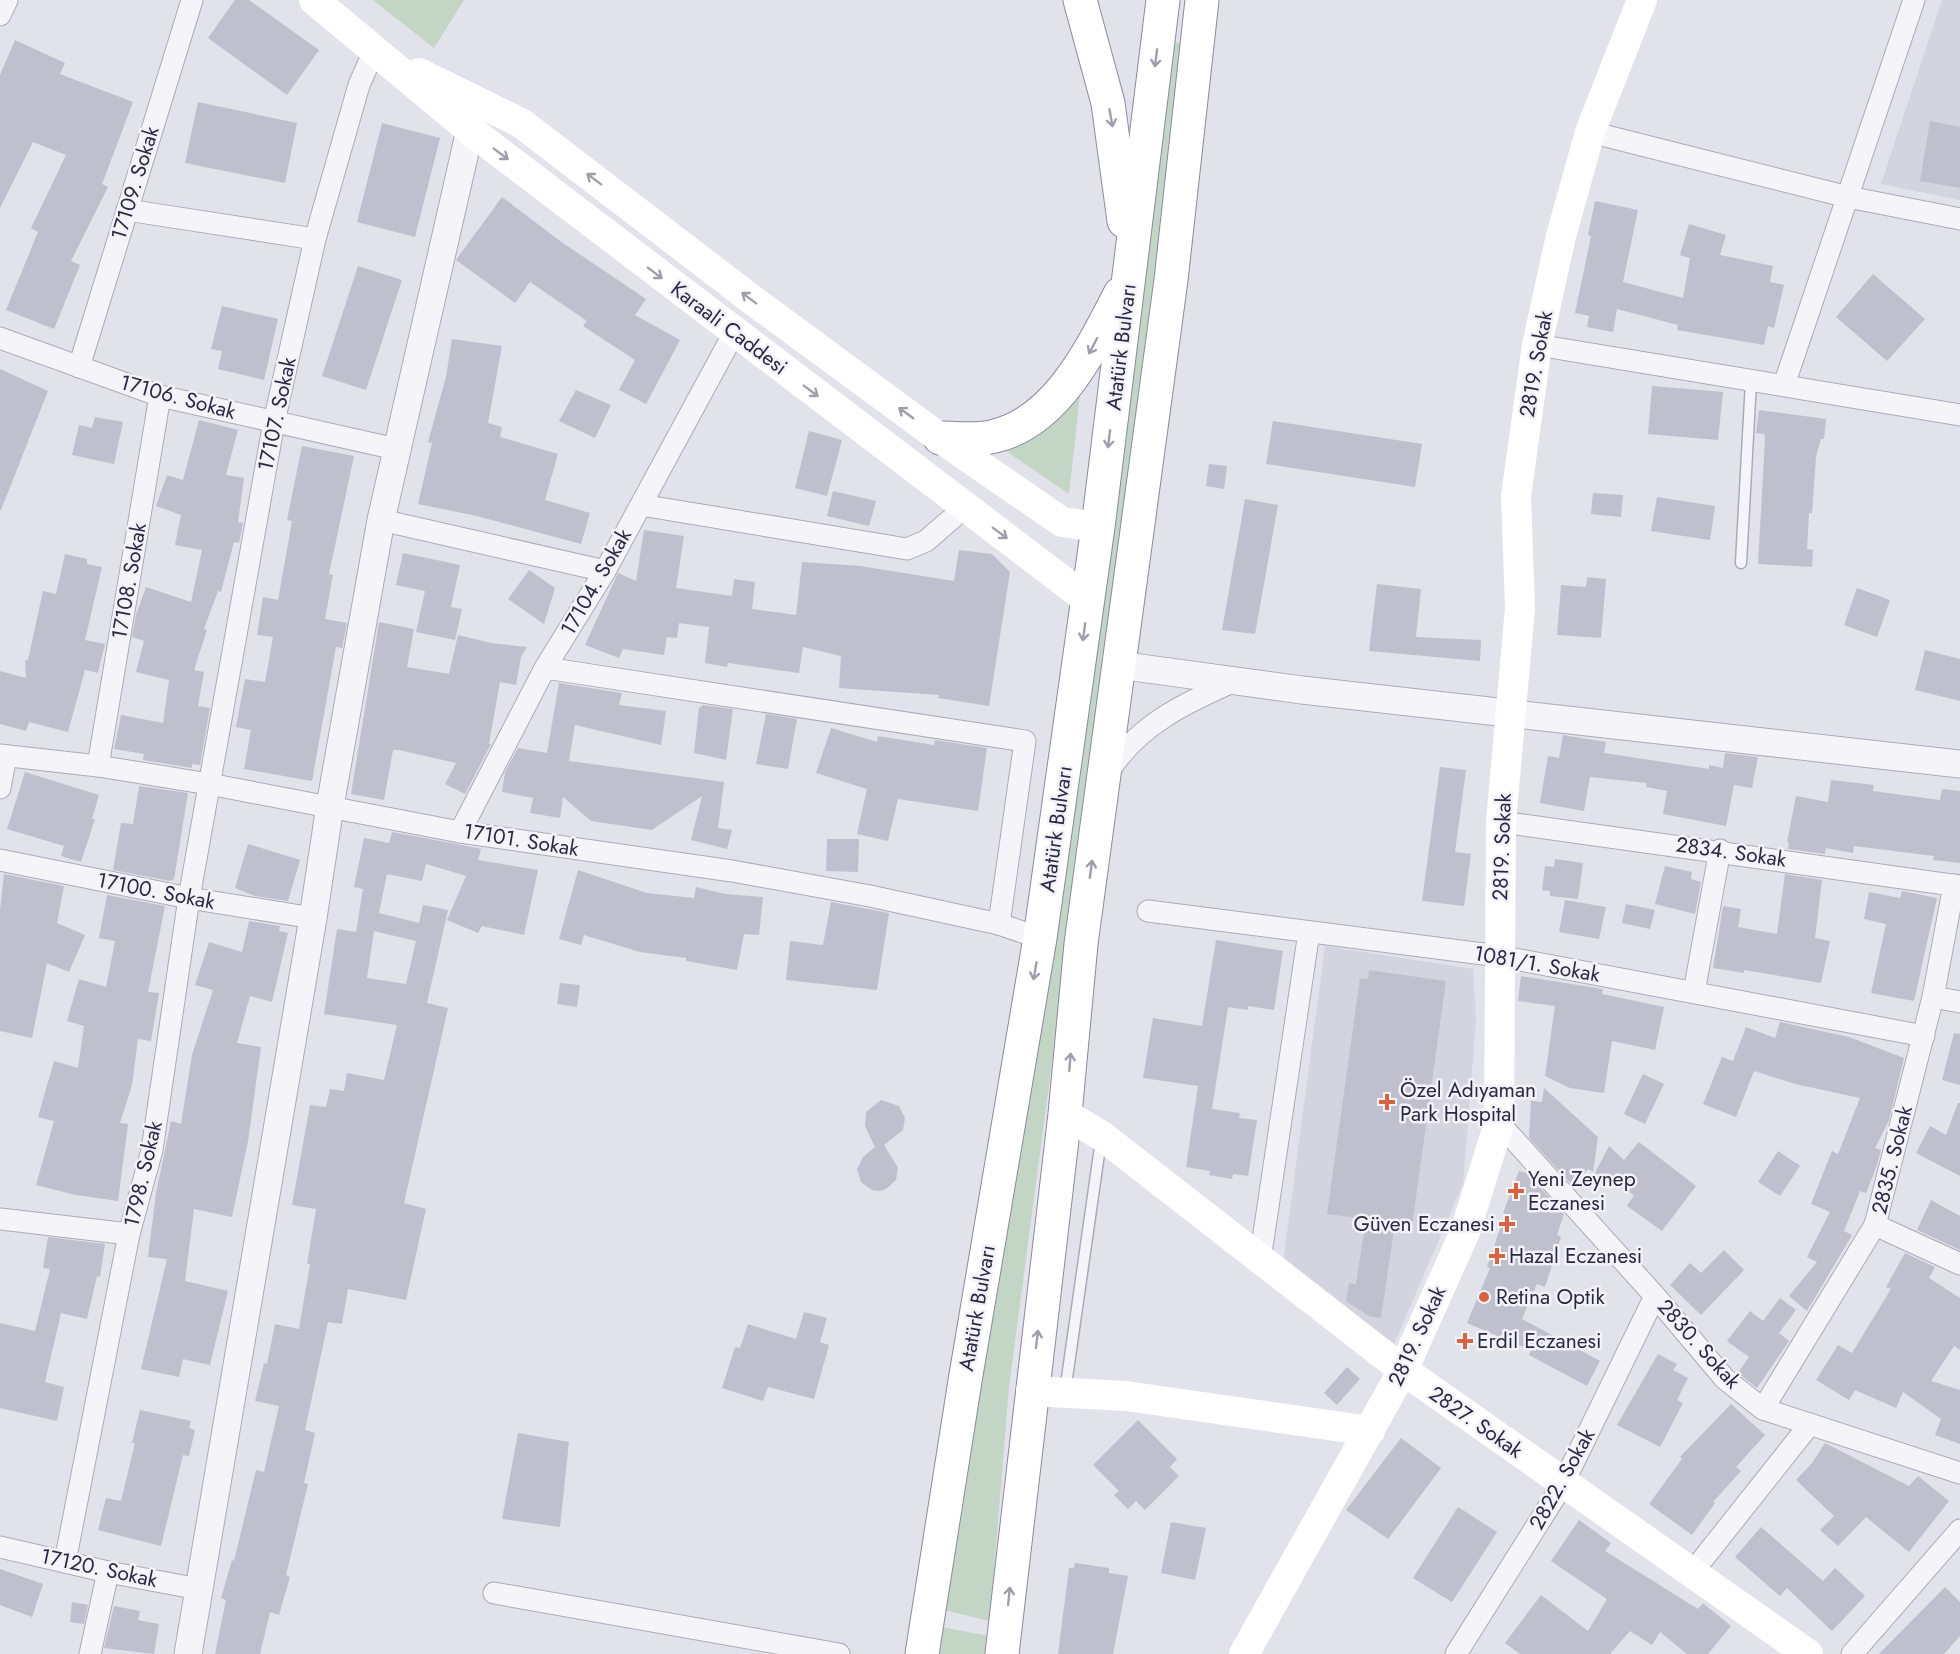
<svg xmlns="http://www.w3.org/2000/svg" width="1960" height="1654" viewBox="0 0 1960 1654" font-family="Jost,sans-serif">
<rect width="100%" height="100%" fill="#e2e2eb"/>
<!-- built -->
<g fill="#d4d4e0">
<polygon points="1942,0 1960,0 1960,200 1881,184"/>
<polygon points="1325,946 1473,969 1476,1020 1463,1184 1394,1344 1283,1263"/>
</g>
<!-- green -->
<g fill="#c3d5c5">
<polygon points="373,0 464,0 434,48"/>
<path d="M1174,42L1182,44L1144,367L1009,1387L990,1621L944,1610C981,1385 1021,1160 1055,934C1100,638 1140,341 1174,42Z"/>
<polygon points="1080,395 1069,494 1003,449 1047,427"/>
<polygon points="942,1627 989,1636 988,1654 938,1654"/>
</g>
<!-- building -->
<g fill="#bfbfce" fill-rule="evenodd">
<polygon points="235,0 249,0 319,50 287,95 208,38"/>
<polygon points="15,40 65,63 60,74 133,102 102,184 108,187 71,261 80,265 54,329 6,310 38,232 31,228 66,155 33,142 0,208 0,75"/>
<polygon points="198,102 297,123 285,183 185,163"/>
<polygon points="1930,121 1960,127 1960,188 1920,181"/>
<polygon points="382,123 440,138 415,237 357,222"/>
<polygon points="502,197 560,241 646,299 635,315 680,340 646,404 619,390 635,360 583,326 587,321 530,282 515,303 456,260"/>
<polygon points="1595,201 1638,210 1623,282 1683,298 1690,258 1680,255 1689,224 1726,235 1720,255 1773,266 1770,282 1784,285 1774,328 1768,326 1764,345 1677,330 1678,325 1617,309 1613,332 1587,327 1589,316 1575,313 1591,236 1588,235"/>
<polygon points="358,266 402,280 366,390 322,376"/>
<polygon points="1873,274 1925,319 1887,361 1836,317"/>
<polygon points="222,306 278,319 264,380 218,369 222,351 211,349"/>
<polygon points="452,339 502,346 488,423 502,427 500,437 558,454 545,500 590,513 581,544 477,516 418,504 432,443 428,442 446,377"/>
<polygon points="0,369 48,391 1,510 0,510"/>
<polygon points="1652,386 1723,392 1718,440 1648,434"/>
<polygon points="576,390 611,405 595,438 559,421"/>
<polygon points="1759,410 1826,419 1824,439 1821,439 1816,457 1812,513 1809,513 1807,549 1813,550 1812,567 1758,564 1765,440 1764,434 1756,433"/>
<polygon points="95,417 123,422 114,464 72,455 79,425 92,428"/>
<polygon points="199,420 238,430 226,475 244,478 238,522 243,523 239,543 234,542 221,592 218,591 204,629 207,630 194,670 204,672 198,706 210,708 200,765 192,764 192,768 143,760 144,754 114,749 121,715 163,723 169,680 136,672 144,641 132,637 136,615 146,587 191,602 202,550 175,545 181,515 156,506 167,475 183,480"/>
<polygon points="1273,421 1422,444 1415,487 1266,464"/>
<polygon points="809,431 842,440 827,496 795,488"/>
<polygon points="302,446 354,456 329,574 333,575 325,619 347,623 342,648 336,647 312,781 244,769 251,730 236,727 245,679 265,682 273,637 257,635 263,597 278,600 292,521 287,520"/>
<polygon points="1209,464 1227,466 1224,489 1206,486"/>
<polygon points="833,491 876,501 869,526 827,516"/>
<polygon points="1593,493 1623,495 1621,517 1591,514"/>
<polygon points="1657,497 1715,506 1710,540 1651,531"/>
<polygon points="1245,499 1278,505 1255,634 1222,630"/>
<polygon points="644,530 684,536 676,588 732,596 734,579 755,582 752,609 796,615 802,562 860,566 954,581 959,550 992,554 1010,572 989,706 938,698 939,695 839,688 841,656 803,647 799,673 728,663 727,667 705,663 709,627 679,623 677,638 667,637 664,655 623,649 619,658 585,645 618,573 636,581"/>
<polygon points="403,553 460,565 451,607 462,609 455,640 416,632 425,591 396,585"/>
<polygon points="65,554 87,559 87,564 102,567 85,640 105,644 98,673 85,670 68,732 29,722 26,731 0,724 0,671 26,678 25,660 28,660 43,591 56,594"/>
<polygon points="529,570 555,588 544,624 508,599"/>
<polygon points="1587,577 1606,579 1601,638 1557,635 1561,585 1586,587"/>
<polygon points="1377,584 1421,589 1416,637 1481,640 1480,661 1369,651"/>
<polygon points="1857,588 1890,600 1877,637 1844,625"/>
<polygon points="379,622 414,629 407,667 449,674 458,635 491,643 527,647 521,657 516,685 500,682 489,744 491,744 465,794 445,784 456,763 399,750 393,750 384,800 351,794"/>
<polygon points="1925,650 1960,659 1960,701 1915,690"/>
<polygon points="559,683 622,693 619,705 666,711 661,745 575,725 569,761 724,782 718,828 732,830 727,849 691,840 702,796 652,830 591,821 563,797 560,818 530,813 533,798 502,792 505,772 518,748 547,753"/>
<polygon points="703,705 733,709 726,760 694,753 699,708"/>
<polygon points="766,714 797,719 788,769 756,764"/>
<polygon points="831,728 877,742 878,736 934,745 935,740 987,748 978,811 898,799 888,841 857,834 867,789 816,773"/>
<polygon points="1563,735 1606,742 1604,753 1709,769 1709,765 1723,768 1725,753 1758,757 1752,788 1734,785 1726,826 1663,814 1667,791 1646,787 1647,783 1590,777 1584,811 1540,803 1548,756 1559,758"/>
<polygon points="1440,767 1466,770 1455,852 1471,854 1464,906 1422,901"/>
<polygon points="25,772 99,795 92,819 95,819 81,862 61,856 64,846 7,829"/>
<polygon points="1831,780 1874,785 1873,791 1940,800 1942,789 1960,791 1960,863 1933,860 1934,856 1854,846 1853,853 1826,848 1825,854 1788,849 1789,842 1787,842 1796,796 1828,802"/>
<polygon points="139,786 188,793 174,879 170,881 113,870 121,823 133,824"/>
<path d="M392,832L472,847L481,849L478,860L538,870L524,935L482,926L478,933L447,920L466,876L426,864L422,881L387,874L379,913L419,923L423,905L448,910L427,1003L448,1008L404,1203L426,1209L406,1300L348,1289L342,1324L328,1322L305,1430L315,1433L304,1483L308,1484L286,1575L290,1577L279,1615L270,1612L260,1654H215L226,1600L221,1598L232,1560L234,1561L256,1470L264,1472L279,1406L255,1401L264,1363L267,1364L275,1324L299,1329L310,1264H307L316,1209L292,1205L310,1105L326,1107L330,1089L344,1091L347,1073L384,1080L397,1025L324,1014L337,929L356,932L363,889L354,887L364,838L389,843ZM374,931L416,941L406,984L367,978Z"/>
<polygon points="827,839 859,839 858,872 826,871"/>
<polygon points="248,844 300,860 288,901 255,896 235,888"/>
<polygon points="1555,859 1583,863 1578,899 1550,896 1550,891 1542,890 1545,866 1554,867"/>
<polygon points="1665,866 1692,872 1691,879 1701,882 1695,914 1655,904"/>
<polygon points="578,870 647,893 694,898 696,887 725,894 763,897 759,935 744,934 737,970 686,961 686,958 640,952 584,935 581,945 559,939"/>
<polygon points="4,874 64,886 57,923 85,935 69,972 47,963 32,1038 0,1031 0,910"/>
<polygon points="1785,874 1822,880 1815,938 1830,941 1821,983 1744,970 1744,973 1713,968 1723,906 1741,909 1738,927 1777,934"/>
<polygon points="1902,891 1937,898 1914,1001 1871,993 1886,924 1864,919 1869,892 1900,898"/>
<polygon points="107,895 165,906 148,992 159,993 151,1041 138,1039 132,1085 120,1123 128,1124 118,1201 76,1195 36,1185 54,1121 38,1117 54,1061 78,1068 84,1026 67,1021 79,979 106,987 115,941 99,938"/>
<polygon points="1565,900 1606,907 1599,939 1559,932"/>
<polygon points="831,902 889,913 877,990 786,980 790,941 823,945"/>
<polygon points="1626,904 1655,910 1650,929 1622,923"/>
<polygon points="249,921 280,926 279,931 288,933 272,1002 250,996 237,1043 261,1047 248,1141 232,1217 194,1209 185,1281 228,1291 210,1365 183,1359 179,1377 141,1369 167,1259 148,1257 156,1193 171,1121 181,1124 192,1055 213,990 195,985 209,942 242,952"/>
<polygon points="1216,940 1283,951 1274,1010 1248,1006 1248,1010 1228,1007 1212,1109 1240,1113 1239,1118 1257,1120 1248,1176 1233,1174 1232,1179 1209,1175 1210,1171 1186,1167 1198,1086 1143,1078 1153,1018 1202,1026"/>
<polygon points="1369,970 1446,981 1412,1226 1395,1223 1381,1318 1369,1316 1346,1301 1349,1283 1356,1284 1366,1219 1327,1214 1360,978 1368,979"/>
<polygon points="1521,976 1603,989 1602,994 1664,1007 1655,1050 1612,1041 1604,1093 1570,1088 1545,1076 1555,1006 1518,1001"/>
<polygon points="560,983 580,985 577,1007 557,1004"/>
<polygon points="1780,1022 1849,1037 1904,1058 1889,1120 1875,1148 1881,1150 1876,1168 1866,1193 1860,1191 1844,1231 1852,1235 1807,1311 1789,1296 1817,1262 1807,1257 1830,1212 1811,1204 1832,1151 1838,1154 1860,1098 1795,1084 1754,1071 1736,1117 1703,1104 1722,1057 1733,1061 1746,1027 1775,1038"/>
<polygon points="1954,1033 1960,1034 1960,1085 1942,1080"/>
<polygon points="1643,1074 1664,1084 1645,1124 1624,1114"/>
<polygon points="1544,1088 1598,1137 1593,1172 1588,1169 1573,1186 1529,1138 1531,1101 1542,1102"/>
<polygon points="881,1100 899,1106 905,1118 903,1130 884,1145 898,1168 896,1180 886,1189 879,1191 872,1190 861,1182 857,1169 863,1157 875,1147 865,1126 866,1112"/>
<polygon points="1958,1103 1960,1103 1960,1176 1916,1153 1930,1126 1946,1135"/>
<polygon points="1639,1142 1696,1186 1662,1231 1627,1206 1634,1195 1595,1173 1609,1146 1624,1160"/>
<polygon points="1778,1151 1800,1166 1780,1196 1758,1182"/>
<polygon points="1519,1171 1527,1173 1564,1214 1557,1235 1561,1237 1545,1287 1537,1284 1522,1319 1600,1361 1587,1386 1529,1355 1531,1350 1467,1323 1490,1268 1487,1267 1505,1214 1503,1213"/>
<polygon points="1931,1200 1960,1216 1960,1250 1917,1230"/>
<polygon points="48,1237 105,1244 100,1277 97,1276 87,1319 61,1313 45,1382 64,1387 57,1421 0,1408 0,1323 35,1331 50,1269 43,1268"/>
<polygon points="1724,1250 1744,1270 1701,1315 1670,1285 1690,1263 1701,1273"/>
<polygon points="1905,1253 1935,1267 1929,1278 1960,1298 1960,1350 1954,1346 1931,1381 1960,1390 1960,1444 1935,1435 1941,1419 1903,1392 1896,1408 1855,1390 1849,1400 1816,1380 1838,1345 1852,1353 1891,1289 1886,1287"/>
<polygon points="1780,1298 1796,1310 1779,1333 1789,1341 1757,1388 1738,1373 1749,1357 1727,1341 1750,1311 1763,1321"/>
<polygon points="804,1312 827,1318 820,1342 829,1345 814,1399 768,1387 763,1401 722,1388 735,1347 740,1348 748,1324 796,1339"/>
<polygon points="1658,1354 1677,1364 1673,1370 1688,1378 1677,1400 1683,1403 1660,1447 1617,1425"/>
<polygon points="1347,1367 1360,1379 1337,1405 1324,1393"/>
<polygon points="1731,1404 1765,1435 1736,1467 1741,1471 1713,1502 1715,1503 1692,1535 1649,1504 1682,1459 1680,1457"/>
<polygon points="140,1410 191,1421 189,1428 195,1430 189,1456 183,1455 161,1546 98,1530 106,1498 121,1501 135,1443 132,1443"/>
<polygon points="1138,1420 1177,1459 1170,1467 1179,1476 1145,1510 1136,1501 1128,1509 1114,1495 1119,1491 1093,1465"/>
<polygon points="518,1433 569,1442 560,1527 502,1519"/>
<polygon points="1401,1438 1441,1468 1388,1539 1346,1510"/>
<polygon points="1825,1443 1909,1486 1918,1476 1949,1501 1909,1552 1866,1517 1838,1546 1820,1530 1834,1516 1796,1480 1812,1463"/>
<polygon points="1458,1507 1497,1532 1452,1602 1413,1578"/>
<polygon points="1579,1520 1611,1543 1605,1551 1698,1609 1703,1603 1731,1626 1708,1654 1687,1654 1660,1632 1652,1645 1630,1631 1610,1654 1520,1654 1505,1643 1541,1595 1588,1631 1607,1599 1551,1561"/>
<polygon points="1171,1522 1206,1528 1195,1580 1161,1573"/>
<polygon points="1761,1527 1823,1581 1835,1568 1865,1596 1832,1631 1787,1588 1780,1596 1735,1557"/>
<polygon points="1075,1563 1109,1568 1109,1573 1128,1576 1113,1654 1058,1654 1069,1568 1074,1568"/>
<polygon points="0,1569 43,1584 32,1617 0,1605"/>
<polygon points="1945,1587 1960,1602 1960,1636 1944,1654 1879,1654"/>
<polygon points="72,1602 88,1605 84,1624 70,1622"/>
<polygon points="114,1606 140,1611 138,1620 159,1624 154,1654 104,1648"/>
</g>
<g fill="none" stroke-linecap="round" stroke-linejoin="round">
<defs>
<g id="service">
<polyline points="1741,563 1751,381"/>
<polyline points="1065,1392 1101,1140"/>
</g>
<g id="minor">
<polyline points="0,15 7,0"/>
<polyline points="1590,132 1848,197 1960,219"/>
<polyline points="127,210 315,239"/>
<polyline points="0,338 160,396 396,449"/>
<polyline points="1537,345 1960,415"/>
<polyline points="79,367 192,0"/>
<polyline points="1784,385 1914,0"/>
<polyline points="641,505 907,549 926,541 965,507"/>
<polyline points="381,520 605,571"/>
<polyline points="545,668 1025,741 999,924"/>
<polyline points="0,755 98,766 209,784 460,832 732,871 870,896 999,924 1040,938"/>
<polyline points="98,766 160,396"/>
<path d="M1109,771C1139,724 1187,702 1237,680"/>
<polyline points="0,788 6,756"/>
<polyline points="1501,822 1960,886"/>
<polyline points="460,832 545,668 605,571 734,333"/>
<polyline points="0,860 189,898 313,918"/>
<polyline points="1148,911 1499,956 1924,1036"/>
<polyline points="1694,992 1720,850"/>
<polyline points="1933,997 1960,1002"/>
<polyline points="1499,1123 1655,1296 1725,1379 1763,1409 1960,1473"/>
<polyline points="0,1219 129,1234"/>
<polyline points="1875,1225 1960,1264"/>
<polyline points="1260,1260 1309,932"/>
<polyline points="1763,1409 1875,1225 1933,997 1954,885"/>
<polyline points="0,1547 108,1572 199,1589"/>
<polyline points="65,1562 129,1234 152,1150 189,898 274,422 315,239 359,85 374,51"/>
<polyline points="1691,1574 1810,1424"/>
<polyline points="494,1593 839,1654"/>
<polyline points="90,1654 108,1572"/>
<polyline points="1456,1654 1563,1484 1655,1296"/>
<polyline points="1852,1654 1960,1530"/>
</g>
<g id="tertiary">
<polyline points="1118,665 1302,690 1960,764"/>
<polyline points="188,1654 313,918 330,806 381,520 470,130"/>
</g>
<g id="trunk">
<polyline points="1080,0 1108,103 1124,221"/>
<path d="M940,438C958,438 978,441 995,436C1058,421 1093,346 1120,294"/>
<polyline points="922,1654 965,1381 1040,938 1098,527 1163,0"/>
<polyline points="1002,1654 1065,1114 1081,944 1171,280 1202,0"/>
</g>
</defs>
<!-- service casing -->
<use href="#service" stroke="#abaab9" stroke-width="13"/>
<!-- minor casing -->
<use href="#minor" stroke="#abaab9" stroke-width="23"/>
<!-- tertiary casing -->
<use href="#tertiary" stroke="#abaab9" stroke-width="29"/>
<!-- trunk casing -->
<use href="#trunk" stroke="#8989a2" stroke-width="35"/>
<!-- service -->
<use href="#service" stroke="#f5f5f9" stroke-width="10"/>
<!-- minor -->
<use href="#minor" stroke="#f5f5f9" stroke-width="21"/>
<!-- tertiary -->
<use href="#tertiary" stroke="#f5f5f9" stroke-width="27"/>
<!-- secondary -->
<g stroke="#fff" stroke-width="30">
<polyline points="314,0 470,130 1088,600"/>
<polyline points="419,73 521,123 755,302 940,438 1062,522 1098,527"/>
<polyline points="1065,1114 1102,1136 1403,1370 1808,1654"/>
<polyline points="1031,1391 1126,1396 1370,1431"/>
<polyline points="1244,1654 1403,1370 1465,1232 1499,1123 1501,822 1520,608 1516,496 1537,345 1561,236 1590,132 1642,0"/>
</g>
<!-- trunk -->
<use href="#trunk" stroke="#fff" stroke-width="33"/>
</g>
<!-- one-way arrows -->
<defs><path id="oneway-shaft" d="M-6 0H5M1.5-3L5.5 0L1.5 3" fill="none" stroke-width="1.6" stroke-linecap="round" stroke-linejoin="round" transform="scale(1.5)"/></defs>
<g stroke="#9f9fab">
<use href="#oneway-shaft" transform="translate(1156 58) rotate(97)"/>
<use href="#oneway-shaft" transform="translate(1111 118) rotate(80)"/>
<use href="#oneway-shaft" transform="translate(501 154) rotate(37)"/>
<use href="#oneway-shaft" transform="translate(594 179) rotate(-143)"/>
<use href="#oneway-shaft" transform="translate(655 273) rotate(37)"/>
<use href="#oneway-shaft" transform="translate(749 298) rotate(-143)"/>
<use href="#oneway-shaft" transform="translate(1093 346) rotate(118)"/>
<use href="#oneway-shaft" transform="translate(811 391) rotate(37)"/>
<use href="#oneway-shaft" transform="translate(906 413) rotate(-144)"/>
<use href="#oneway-shaft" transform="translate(1109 439) rotate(97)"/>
<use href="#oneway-shaft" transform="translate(1000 533) rotate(37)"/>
<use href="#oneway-shaft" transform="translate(1084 632) rotate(98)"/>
<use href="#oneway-shaft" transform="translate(1091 869) rotate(-82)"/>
<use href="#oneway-shaft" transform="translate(1035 971) rotate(100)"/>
<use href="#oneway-shaft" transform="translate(1070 1062) rotate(-85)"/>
<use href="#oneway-shaft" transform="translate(1037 1339) rotate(-83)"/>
<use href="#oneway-shaft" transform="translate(1009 1596) rotate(-84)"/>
</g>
<!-- markers -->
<g fill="#d56442" stroke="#f2f2f8" stroke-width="2">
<path d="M1384 1093h6v6h6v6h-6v6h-6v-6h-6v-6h6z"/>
<path d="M1513 1182h6v6h6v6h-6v6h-6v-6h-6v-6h6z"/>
<path d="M1504 1215h6v6h6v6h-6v6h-6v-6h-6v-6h6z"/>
<path d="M1494 1247h6v6h6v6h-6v6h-6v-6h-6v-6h6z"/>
<circle cx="1484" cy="1297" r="6"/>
<path d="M1462 1332h6v6h6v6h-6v6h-6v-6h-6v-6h6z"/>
</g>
<g text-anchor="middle" stroke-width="5" stroke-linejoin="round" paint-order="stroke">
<!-- street labels -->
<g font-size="21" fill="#2a2944" stroke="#f2f2f8">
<text transform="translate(135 183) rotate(-73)" y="7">17109. Sokak</text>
<text transform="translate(729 328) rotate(37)" y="7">Karaali Caddesi</text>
<text transform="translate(1121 347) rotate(-83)" y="7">Atatürk Bulvarı</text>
<text transform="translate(1536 364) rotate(-80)" y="7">2819. Sokak</text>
<text transform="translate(178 397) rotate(15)" y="7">17106. Sokak</text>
<text transform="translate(277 414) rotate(-78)" y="7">17107. Sokak</text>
<text transform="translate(129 581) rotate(-80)" y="7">17108. Sokak</text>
<text transform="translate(596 582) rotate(-60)" y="7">17104. Sokak</text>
<text transform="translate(1056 829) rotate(-82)" y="7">Atatürk Bulvarı</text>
<text transform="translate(521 840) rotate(9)" y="7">17101. Sokak</text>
<text transform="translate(1502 847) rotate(-88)" y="7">2819. Sokak</text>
<text transform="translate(1731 852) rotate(8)" y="7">2834. Sokak</text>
<text transform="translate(156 891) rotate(11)" y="7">17100. Sokak</text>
<text transform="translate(1537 964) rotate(10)" y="7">1081/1. Sokak</text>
<text transform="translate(1892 1160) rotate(-76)" y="7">2835. Sokak</text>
<text transform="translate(143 1174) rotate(-77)" y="7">1798. Sokak</text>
<text transform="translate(977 1308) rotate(-80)" y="7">Atatürk Bulvarı</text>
<text transform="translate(1417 1336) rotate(-65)" y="7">2819. Sokak</text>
<text transform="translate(1699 1344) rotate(48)" y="7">2830. Sokak</text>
<text transform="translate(1476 1422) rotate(35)" y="7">2827. Sokak</text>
<text transform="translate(1562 1479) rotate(-61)" y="7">2822. Sokak</text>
<text transform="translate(99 1568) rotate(12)" y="7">17120. Sokak</text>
</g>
<!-- poi labels -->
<g font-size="21" fill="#2a2944" stroke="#f2f2f8" text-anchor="start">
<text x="1400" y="1097">Özel Adıyaman<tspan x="1400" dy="24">Park Hospital</tspan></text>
<text x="1528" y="1186">Yeni Zeynep<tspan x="1528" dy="24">Eczanesi</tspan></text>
<text x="1495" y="1231" text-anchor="end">Güven Eczanesi</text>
<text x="1509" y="1263">Hazal Eczanesi</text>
<text x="1496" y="1304">Retina Optik</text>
<text x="1477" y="1348">Erdil Eczanesi</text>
</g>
</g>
</svg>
